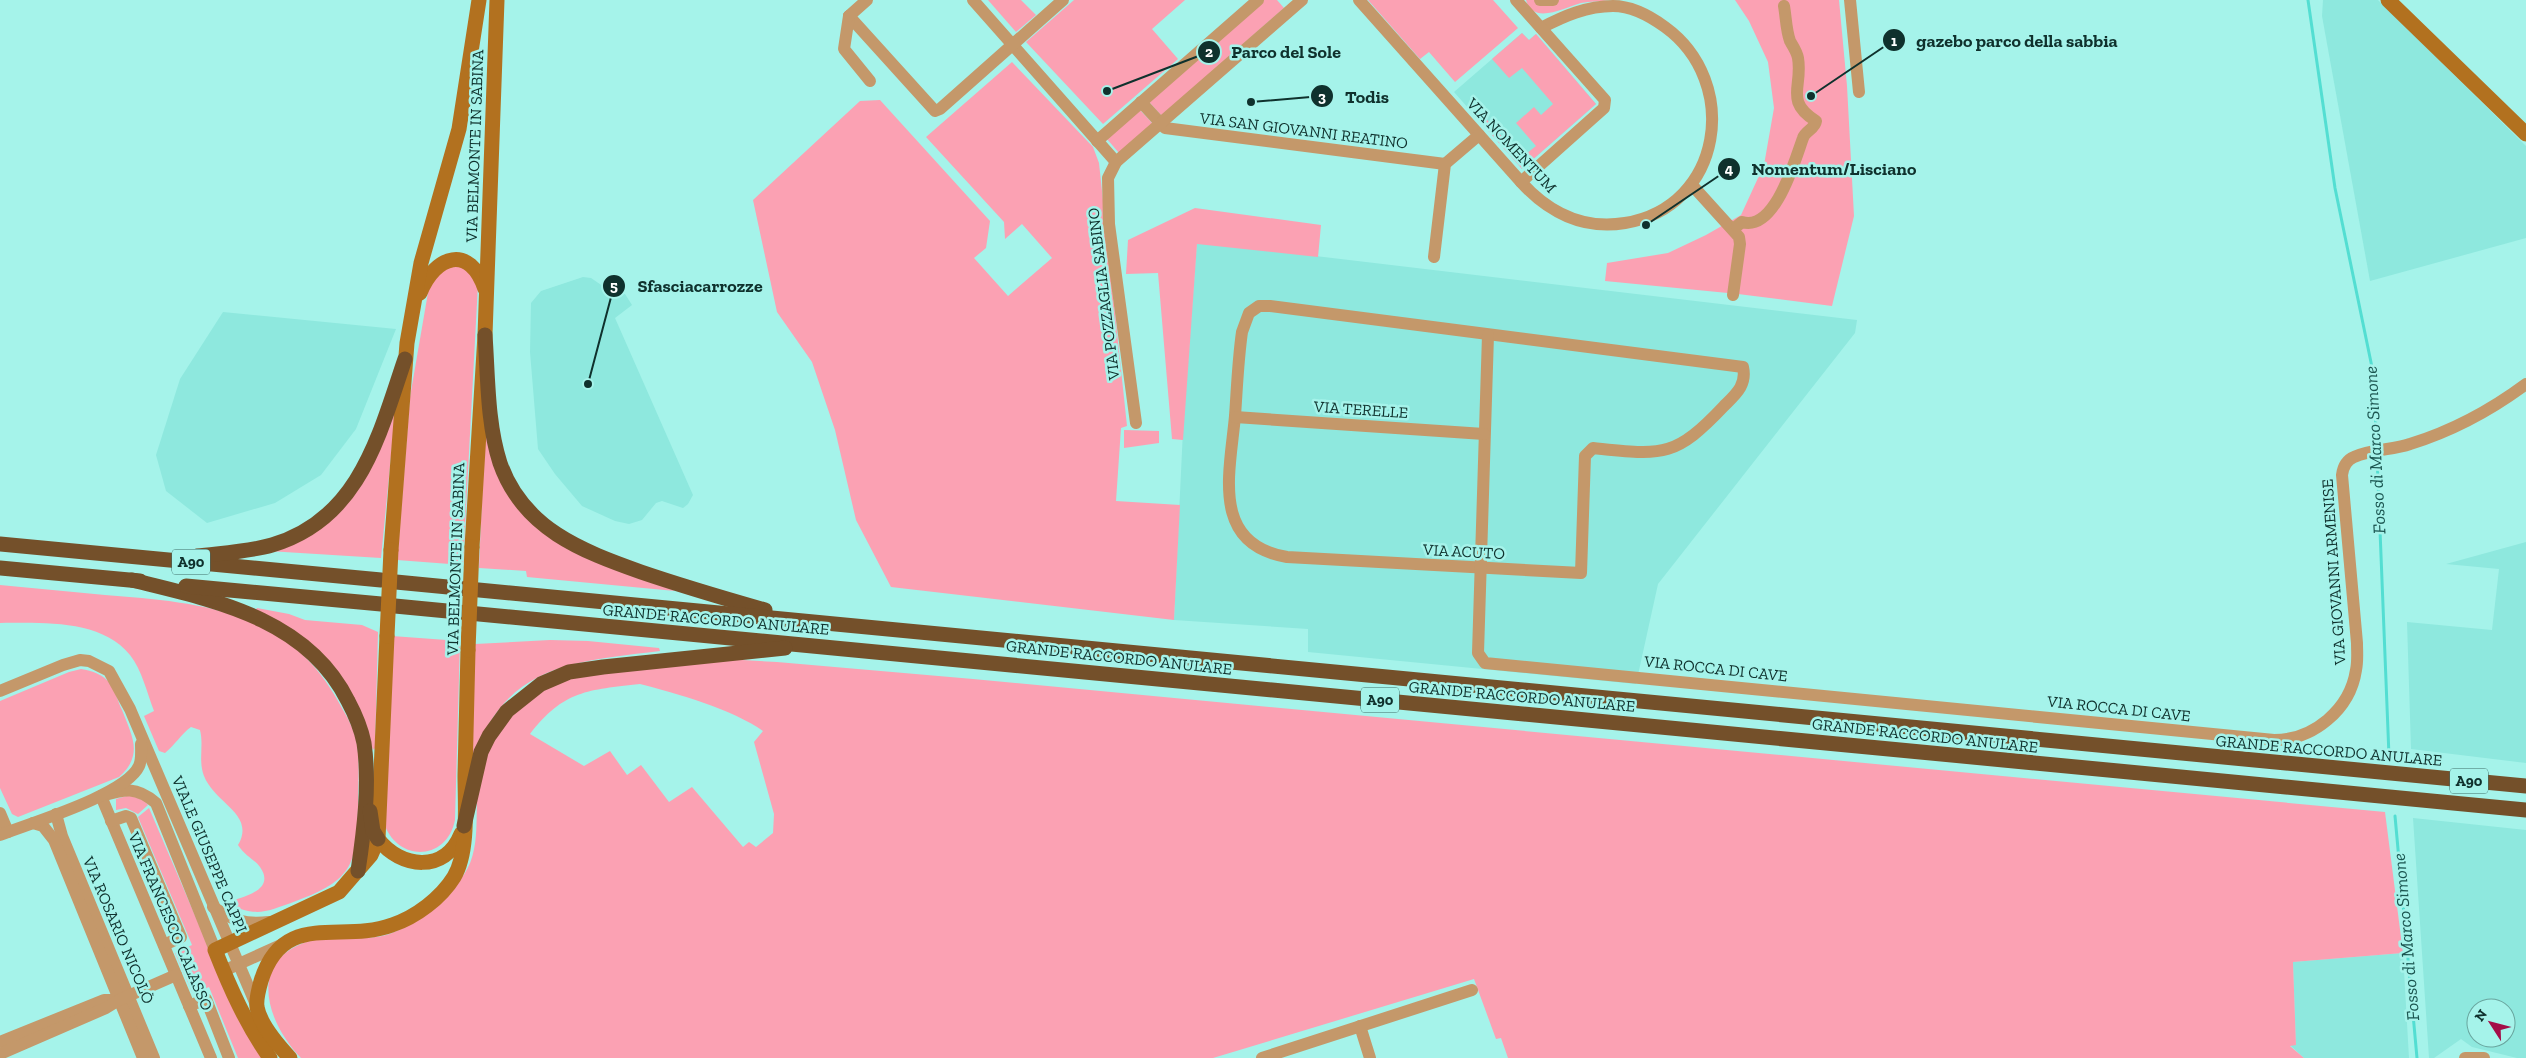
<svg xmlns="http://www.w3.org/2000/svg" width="2526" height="1058" viewBox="0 0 2526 1058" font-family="'Zilla Slab',serif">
<rect width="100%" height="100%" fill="#a5f3ea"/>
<!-- built -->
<g fill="#8ee8de" fill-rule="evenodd">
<polygon points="2323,0 2378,0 2526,146 2526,238 2370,281 2322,16"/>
<polygon points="1522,33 1529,40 1536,34 1596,104 1522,169 1454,92"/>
<polygon points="1197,242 1857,320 1855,333 1658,584 1636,684 1308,652 1308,629 1174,620 1183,430"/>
<polygon points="583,277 591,278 610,291 625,294 632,305 615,318 693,495 688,504 683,508 662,501 656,503 642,520 629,524 615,521 582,506 555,474 538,449 530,352 531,303 541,291"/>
<polygon points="223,312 396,329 356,429 321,475 275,503 207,523 166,491 156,455 180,379"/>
<polygon points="2526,542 2526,763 2411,749 2407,622 2492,630 2499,569 2446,564"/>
<path d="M2413,818L2526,830V1058H2517L2472,1047L2461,1039L2434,1058H2429ZM2476,1008H2506V1038H2476Z"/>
<polygon points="2403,953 2409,1058 2304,1058 2290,1045 2296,1045 2293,962"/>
</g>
<!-- green -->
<g fill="#fba1b3" fill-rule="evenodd">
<polygon points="988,0 1021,0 1036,15 1016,32"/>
<polygon points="1074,0 1185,0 1152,29 1178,59 1103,124 1026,42"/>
<polygon points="1264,0 1277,0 1284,8 1162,116 1149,102"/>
<polygon points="1368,0 1493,0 1518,28 1455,82 1429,52 1420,59"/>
<path d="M1526,0H1609C1600,2 1590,1 1581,3C1565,7 1533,26 1526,0Z"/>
<polygon points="1735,0 1839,0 1847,86 1854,216 1832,306 1738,294 1605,281 1607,263 1668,253 1706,235 1741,215 1764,165 1774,108 1768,62 1749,21"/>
<polygon points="1522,33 1529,40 1536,34 1596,104 1522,169 1476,117 1481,113 1521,158 1536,146 1516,123 1534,107 1541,115 1553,104 1522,68 1509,78 1492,59"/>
<polygon points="1012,62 1093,147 1099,163 1127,426 1121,428 1116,501 1180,505 1174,620 891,587 856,520 835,430 812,362 777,312 753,200 860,101 880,100 990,221 986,248 974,258 1008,296 1052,258 1022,224 1005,239 1004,222 926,137"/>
<polygon points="1140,110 1153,124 1119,153 1107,139"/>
<polygon points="1195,208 1321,225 1318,257 1197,244 1183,440 1172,439 1158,273 1126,274 1128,240"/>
<polygon points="463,264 478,284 463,565 397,560 410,397 430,281 435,270"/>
<polygon points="396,405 381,558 268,551 325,521"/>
<polygon points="485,424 532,520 675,591 527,577 526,571 479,568"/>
<polygon points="1124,430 1159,431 1159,443 1124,448"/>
<path d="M0,585C35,588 70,592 105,595C154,599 203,602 250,621C294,639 321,668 343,710C349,720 355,732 357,744C360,764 358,785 358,805C357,863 354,880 296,901C263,913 258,917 224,903C240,898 277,891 260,867C254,859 245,856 238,845C256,814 215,804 204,776C198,760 204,746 200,730L191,727C181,734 175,745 165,753L159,751L144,716L154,711C147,693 142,670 130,655C101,619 42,623 0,623Z"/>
<polygon points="257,608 289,614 305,620 362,625 378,632 375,748 373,750 354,700 255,611"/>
<path d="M392,636L460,641L455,820C447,860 400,863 385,826Z"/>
<path d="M550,640L588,641L659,648L660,651C569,662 503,665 471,765L475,644Z"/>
<path d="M725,659L777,662L973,679L2385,812L2403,953L2293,962L2296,1045L2290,1046L2304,1058H1508L1501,1038L1496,1039L1474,979L1213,1058H301C268,1024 246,963 306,942C334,932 364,944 392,933C418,923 443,902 460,880C485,850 472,810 480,774C487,744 508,712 534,694C541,689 553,686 561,682C568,679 575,675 582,674C597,671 613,671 627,669C660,666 693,663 725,659ZM640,684C676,693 734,710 763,731L754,742L774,814L773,833L756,847L749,842L743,847L692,787L669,802L641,765L627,775L610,751L584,766L530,734C564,690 588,690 640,684Z"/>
<path d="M81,669C92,671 104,674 111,685C116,692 118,702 122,710C132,736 144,755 119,777L18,817L12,814L0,788V701L69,672Z"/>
<polygon points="130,795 145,801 148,805 138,814 126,808 116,810 116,799"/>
<polygon points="149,808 238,1016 262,1058 238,1058 209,987 195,993 192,992 175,953 192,945 138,817"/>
</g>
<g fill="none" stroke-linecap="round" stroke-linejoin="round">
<!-- stream -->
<g stroke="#53ded2" stroke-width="3">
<polyline points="2308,0 2335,188 2373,372 2377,448"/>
<polyline points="2377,455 2389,756"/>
<polyline points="2395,816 2417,1058"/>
</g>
<!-- street -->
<g stroke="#c4986a" stroke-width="12">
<polyline points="973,0 1116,162"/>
<path d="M1359,0L1521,182C1548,212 1583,230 1625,223C1723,207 1741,82 1665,27C1650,16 1632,6 1613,6C1587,6 1564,16 1541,28"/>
<polyline points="1516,0 1605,100 1604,108 1521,182"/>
<polyline points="1540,0 1553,0"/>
<polyline points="1850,0 1859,92"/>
<polyline points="849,16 935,111 940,109 1063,0"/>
<polyline points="849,16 844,49 870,81"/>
<polyline points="849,16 867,0"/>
<polyline points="1141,102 1165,128 1445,164"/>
<polyline points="1097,141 1258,0"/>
<polyline points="1692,185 1739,237 1740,244 1733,295"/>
<path d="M1737,226L1742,222C1775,232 1795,160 1803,138C1805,131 1815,129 1816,121C1784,101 1803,87 1798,58C1797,52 1793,46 1790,41C1786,30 1786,17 1784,6"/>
<polyline points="1434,257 1445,164 1479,135"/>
<path d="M1259,306H1270L1743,367C1747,385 1736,394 1724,406C1674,459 1662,455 1593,448L1585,456L1581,573L1287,557C1210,544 1230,472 1235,416C1237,388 1238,360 1242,332L1249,313Z"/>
<path d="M1488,335L1478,653L1485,663L2274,740C2313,740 2350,710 2356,670C2358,661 2357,652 2357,643L2342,475C2343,467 2347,460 2354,457C2371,449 2393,450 2410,444C2452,431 2491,410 2526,384"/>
<polyline points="1235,417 1484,434"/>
<polyline points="1136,423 1109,224 1108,178 1116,162 1302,0"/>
<polyline points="0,691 63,665 80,660 89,661 109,671 130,709 257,1007"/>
<polyline points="101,796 211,1058"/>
<path d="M101,796C125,789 136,786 156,803L215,950"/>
<polyline points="0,813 8,832"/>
<polyline points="56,814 62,836 154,1058"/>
<polyline points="111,821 126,816 131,818 181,937 164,945"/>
<polyline points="33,823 43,826 54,840 143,1058"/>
<path d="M0,835C30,823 126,795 139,766C142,760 141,751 141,744"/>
<path d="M213,907C232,920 245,925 269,922"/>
<polyline points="230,968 281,945"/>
<polyline points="189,1006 206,999 229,1058"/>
<polyline points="1360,1026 1370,1058"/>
<polyline points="0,1042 104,1000 116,1000"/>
<polyline points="0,1054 106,1008 119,1000 176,975"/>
<polyline points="1262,1058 1472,990"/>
<polyline points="2465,1058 2484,1058"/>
</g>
<!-- secondary -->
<g stroke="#b2711f" stroke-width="15">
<polyline points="2388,0 2526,134"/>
<path d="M420,293C435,255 470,244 485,289"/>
<polyline points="472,547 485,335 497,0"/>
<polyline points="391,550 407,343 421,263 459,129 479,0"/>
<path d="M378,839C401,869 445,873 461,834"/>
<path d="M270,1058C246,1024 230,988 215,950L339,892L371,855L378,839L387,636"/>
<path d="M290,1058C278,1045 260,1025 257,1007C256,1000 259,988 261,981C283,909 341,944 392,925C416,917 441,898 454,877C469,852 465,804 465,775C466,734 467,692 468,650"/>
</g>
<!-- highway -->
<g stroke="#74502a" stroke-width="15">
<path d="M485,335C488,376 487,423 500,463C523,529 582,551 641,572C682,586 723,598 765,610"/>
<polyline points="0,544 381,580"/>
<path d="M197,556C221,553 248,552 272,545C360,519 379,435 405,359"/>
<polyline points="0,568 140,581"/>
<path d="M132,580C213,600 307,618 348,701C355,714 361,728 364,743C370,784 364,831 358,871"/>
<polyline points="396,582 2526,786"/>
<polyline points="186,586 381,604"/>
<polyline points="395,606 2526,810"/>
<polyline points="370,811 373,831 378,839"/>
<polyline points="464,826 481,752 489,736 507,711 541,684 569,672 603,667 785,648"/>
</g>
<!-- secondary-bridge -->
<g stroke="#b2711f" stroke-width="15">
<polyline points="387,636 391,550"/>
<polyline points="468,650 472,547"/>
</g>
</g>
<g text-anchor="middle" stroke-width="5" stroke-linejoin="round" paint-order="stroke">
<!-- shield labels -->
<g fill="#a5f3ea" stroke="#3c6b66" stroke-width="1">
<rect x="172" y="549.5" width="38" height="25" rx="4"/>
<rect x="1361" y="687.5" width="38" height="25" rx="4"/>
<rect x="2450" y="768.5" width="38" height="25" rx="4"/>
</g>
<g font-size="15" font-weight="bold" fill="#0f312d">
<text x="191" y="567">A90</text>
<text x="1380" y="705">A90</text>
<text x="2469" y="786">A90</text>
</g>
<!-- street labels -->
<g font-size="16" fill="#0f312d" stroke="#a5f3ea">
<text transform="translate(1304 130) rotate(7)" y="6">VIA SAN GIOVANNI REATINO</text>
<text transform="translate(1512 145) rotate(47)" y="6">VIA NOMENTUM</text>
<text transform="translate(474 146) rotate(-88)" y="6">VIA BELMONTE IN SABINA</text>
<text transform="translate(1103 294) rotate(-97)" y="6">VIA POZZAGLIA SABINO</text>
<text transform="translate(1361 409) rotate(4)" y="6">VIA TERELLE</text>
<text transform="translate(1464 551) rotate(3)" y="6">VIA ACUTO</text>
<text transform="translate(455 559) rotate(-88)" y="6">VIA BELMONTE IN SABINA</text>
<text transform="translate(2333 572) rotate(-94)" y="6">VIA GIOVANNI ARMENISE</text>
<text transform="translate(716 619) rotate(5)" y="6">GRANDE RACCORDO ANULARE</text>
<text transform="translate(1119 657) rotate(6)" y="6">GRANDE RACCORDO ANULARE</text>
<text transform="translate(1716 668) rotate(6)" y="6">VIA ROCCA DI CAVE</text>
<text transform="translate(1522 696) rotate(5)" y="6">GRANDE RACCORDO ANULARE</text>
<text transform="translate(2119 708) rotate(6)" y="6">VIA ROCCA DI CAVE</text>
<text transform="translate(1925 735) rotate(6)" y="6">GRANDE RACCORDO ANULARE</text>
<text transform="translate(2329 750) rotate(5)" y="6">GRANDE RACCORDO ANULARE</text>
<text transform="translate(210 854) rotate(67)" y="6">VIALE GIUSEPPE CAPPI</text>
<text transform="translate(171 921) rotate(67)" y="6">VIA FRANCESCO CALASSO</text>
<text transform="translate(119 930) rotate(67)" y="6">VIA ROSARIO NICOLÒ</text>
</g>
<!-- water labels -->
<g font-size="18" font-style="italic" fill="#1b5550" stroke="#a5f3ea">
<text transform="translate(2375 450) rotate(-93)" y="6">Fosso di Marco Simone</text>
<text transform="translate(2406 937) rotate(-95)" y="6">Fosso di Marco Simone</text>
</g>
</g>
<!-- callouts -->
<path fill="none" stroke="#0f312d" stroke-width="2" d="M1811 96L1894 40M1107 91L1209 52M1251 102L1322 96M1646 225L1729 169M588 384L614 286"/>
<g fill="#0f312d" stroke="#a5f3ea" stroke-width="2">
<circle cx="1811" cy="96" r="5"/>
<circle cx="1107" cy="91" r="5"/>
<circle cx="1251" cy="102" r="5"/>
<circle cx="1646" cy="225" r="5"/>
<circle cx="588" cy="384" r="5"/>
<circle cx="1894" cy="40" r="12"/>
<circle cx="1209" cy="52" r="12"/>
<circle cx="1322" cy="96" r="12"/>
<circle cx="1729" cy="169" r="12"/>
<circle cx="614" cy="286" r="12"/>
</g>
<g font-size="15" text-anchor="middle" font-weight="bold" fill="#fff">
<text x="1894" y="46">1</text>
<text x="1209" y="57">2</text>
<text x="1322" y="102">3</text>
<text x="1729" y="174">4</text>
<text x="614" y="291">5</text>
</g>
<g font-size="18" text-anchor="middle" font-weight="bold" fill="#0f312d" stroke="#a5f3ea" stroke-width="5" stroke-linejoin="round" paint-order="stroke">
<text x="2017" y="47">gazebo parco della sabbia</text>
<text x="1286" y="58">Parco del Sole</text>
<text x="1367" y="103">Todis</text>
<text x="1834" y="175">Nomentum/Lisciano</text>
<text x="700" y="292">Sfasciacarrozze</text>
</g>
<!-- north arrow -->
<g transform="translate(2491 1023) rotate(306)"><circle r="24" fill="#a5f3ea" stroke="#69a59e"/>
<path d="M0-4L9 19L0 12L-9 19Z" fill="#a40d48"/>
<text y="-8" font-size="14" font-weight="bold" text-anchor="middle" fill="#0f312d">N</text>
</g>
</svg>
